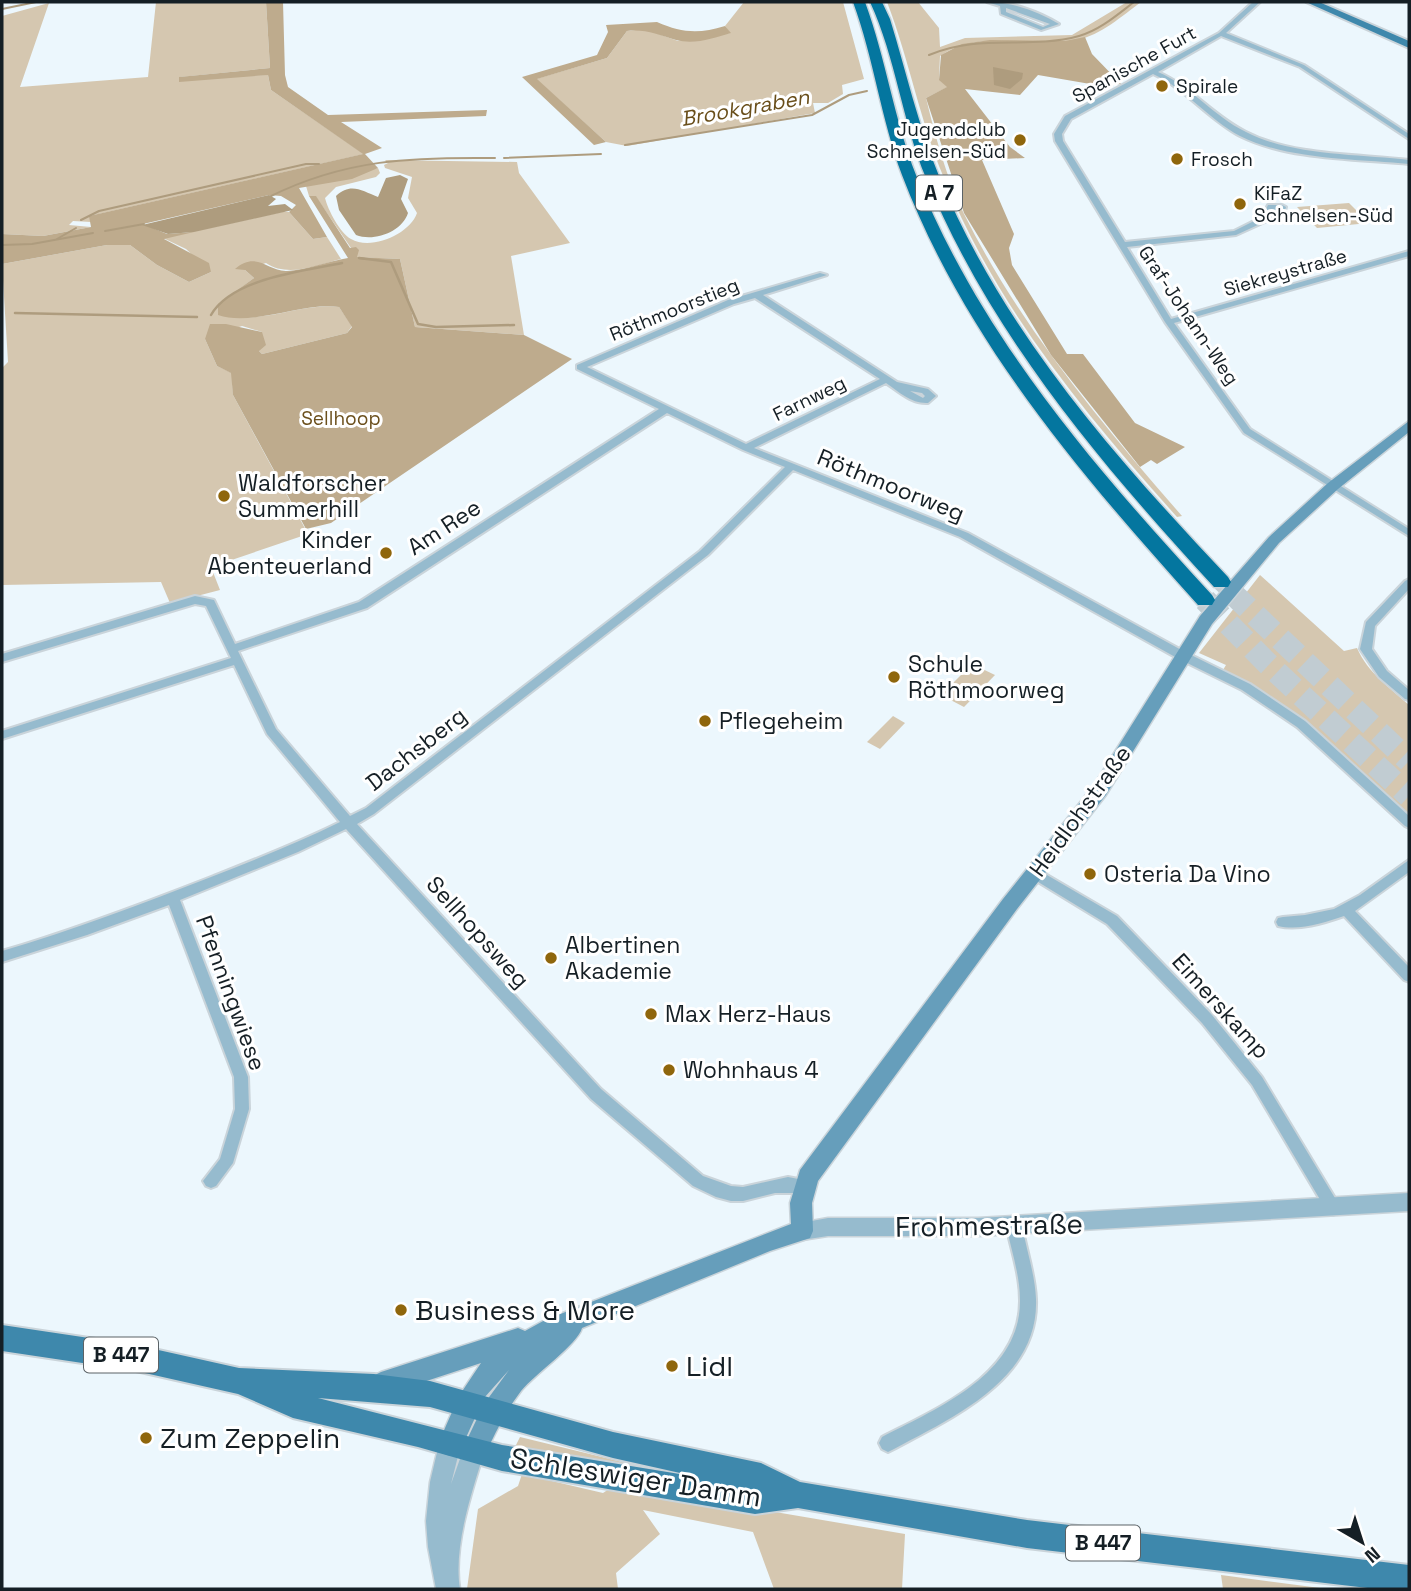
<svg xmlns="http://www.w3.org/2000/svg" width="1411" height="1591" viewBox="0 0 1411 1591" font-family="'Space Grotesk',sans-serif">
<rect width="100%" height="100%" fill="#ecf7fd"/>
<!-- green -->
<g fill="#d5c7b0">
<polygon points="156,2 266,2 270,68 180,77 268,75 271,90 364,154 90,216 91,222 73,221 69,225 91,227 43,236 2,234 2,16 49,3 20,87 148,77"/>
<polygon points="744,2 843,2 864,79 842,85 843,94 828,103 813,103 815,113 627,146 606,142 536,79 607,58 627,31 645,29 678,41 730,33 725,26"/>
<path d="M887,2H918L939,28L940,47L965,38L1072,35L1127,2H1141C1122,16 1101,35 1077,40C1031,49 981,28 940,56L939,79L948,87L926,98C935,135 947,180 964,214C1020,326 1101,423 1182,516L1177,517C1086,415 996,307 944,178C920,121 909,59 887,2Z"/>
<path d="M385,160L517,162L519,173L570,243L511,256L524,335L415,327L400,259L353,257L351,248L316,197L309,196L306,186L378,168L380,173L376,177L336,187L325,198C328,210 340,233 351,239C371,251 410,234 417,213L408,198L412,177L385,168L384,165L388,163Z"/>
<polygon points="1349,203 1369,223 1317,228 1297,207"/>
<path d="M282,212H289L313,239L327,237L341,259C317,265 288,278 266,263L245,270L254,278L219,304C225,308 236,317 243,317C275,319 307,303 339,307L352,326L347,333L262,354L259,351L262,332L242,326L205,339L217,366L232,373L233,395L308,534L211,567L220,590L170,603L161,582L2,585V368L8,362L2,264L107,245H130L157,265L189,282L211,272L186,249L163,238Z"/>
<path d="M1260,575L1344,651L1357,648C1368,673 1389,687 1409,705V817L1308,724L1223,670L1226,665L1199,653Z"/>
<polygon points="972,664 995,675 964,707 941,695"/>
<polygon points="893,716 905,723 880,749 867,742"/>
<polygon points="520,1437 643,1467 722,1479 720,1484 514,1449"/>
<polygon points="522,1474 603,1493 615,1485 905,1534 902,1589 774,1589 753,1532 643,1510 660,1534 616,1573 618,1589 467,1589 478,1509 518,1486"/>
<polygon points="1221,1575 1328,1589 1223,1589"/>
</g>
<!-- forest -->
<g fill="#beab8d">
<polygon points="266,2 283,2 285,75 288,87 328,115 487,110 486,116 341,122 382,148 365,154 378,168 352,179 299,188 327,237 313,239 289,212 296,205 281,196 269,195 143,224 167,234 194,232 164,239 209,263 211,272 189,282 157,265 130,245 107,245 2,264 2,234 43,236 91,227 89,216 363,154 271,90 268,75 179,82 179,77 270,68"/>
<path d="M657,22C682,33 699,34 725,26L731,33C713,38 695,45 676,40C658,35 646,29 627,31L607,58L537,79L606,142L594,145L522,77L597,55L608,32L606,25Z"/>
<polygon points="1085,37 1092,54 1121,84 1102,86 1038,75 1020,95 965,89 1010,147 1025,158 982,160 1014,234 1009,248 1012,265 1067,354 1083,354 1135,423 1185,447 1157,464 1151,460 1140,467 1051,355 964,213 926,98 947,87 939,80 941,55 962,44 990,40 1065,41"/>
<path d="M309,196H316L350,248L356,247L359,250L357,257L400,259L415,327L524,335L572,359L331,523L306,529L233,395L231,373L217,366L205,339L210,324H226L262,332L266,345L259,351L262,354L347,333L352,327L339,307C303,302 252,327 218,315V304L254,278L245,270L235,269C257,250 268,272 287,271C307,270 328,261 348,258Z"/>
</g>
<!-- water -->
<g fill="#ae9c7e">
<polygon points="993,67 1023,73 1022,79 1010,89 994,85"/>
<path d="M400,175L408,179L401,199L408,213C402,232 374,242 356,235L339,210L336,196C351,182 362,191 378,197L386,178Z"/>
<polygon points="269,195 276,199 268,206 285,204 293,210 194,232 168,234 142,225"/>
</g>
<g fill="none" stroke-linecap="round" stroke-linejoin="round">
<!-- stream-far1 -->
<g stroke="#ae9c7e" stroke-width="2">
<polyline points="2,9 36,2"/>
<path d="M929,55C980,33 1028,50 1079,36C1100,30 1117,15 1134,2"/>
<polyline points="625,145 812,115 849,95 867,91"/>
<polyline points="504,158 601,154"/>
<path d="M269,197C345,159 412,157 495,158"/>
<polyline points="81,220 99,211 306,164 319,164"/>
<polyline points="105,231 144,224"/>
<polyline points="57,239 76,228"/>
<polyline points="2,245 32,244 93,233"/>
<polyline points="359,258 365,259"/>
</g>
<!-- stream -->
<g stroke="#ae9c7e" stroke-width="2.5">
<polyline points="359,258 391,262 418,324 436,327 514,325"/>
<polyline points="15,313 197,317"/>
<path d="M211,315C232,278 304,271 342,263"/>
</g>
<!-- motorway-tunnel-far1 -->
<polyline stroke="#c1ccd2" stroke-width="18" stroke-dasharray="18 9" stroke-linecap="butt" points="1221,582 1233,593"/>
<!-- motorway-tunnel -->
<g stroke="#c1ccd2" stroke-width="23" stroke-dasharray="23 11" stroke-linecap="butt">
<polyline points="1231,592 1409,761"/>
<polyline points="1205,600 1267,663 1409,796"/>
</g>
<defs>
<g id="minor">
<path d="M987,2C1010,1 1040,12 1059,24L1041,30L1001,14L1000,6ZM1006,8L1050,24L1043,27L1006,12Z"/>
<path d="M1253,2H1260L1226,33L1304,65L1409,134V139L1300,67L1221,36L1158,72C1191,86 1213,116 1246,132C1292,156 1358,154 1409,160V164C1357,159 1288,160 1240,136C1208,119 1186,89 1153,74L1071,119L1062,134L1063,141L1125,242L1234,231L1262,217L1268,205H1282L1286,207L1284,213L1236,235L1127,247L1171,319L1409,251V256L1174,323L1250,429L1409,529V536L1244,433L1165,322L1055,141L1054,134L1065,116L1219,33Z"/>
<path d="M820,273L827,275L763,295L897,382L928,389L936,396L928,403C912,404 899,392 886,383L754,448L968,533L1185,652L1250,684L1305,721L1409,816V828L1405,826L1297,727L1242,690L1177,658L960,537L793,470L708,555L374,814L357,824L601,1089L703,1176L731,1186L743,1187L788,1177L809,1181L812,1186L809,1191L804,1193H775L743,1201H731L716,1197L693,1186L591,1099L346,829L298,852L180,900L248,1077L249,1109L233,1163L216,1186L211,1188L206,1186L203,1181L220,1159L235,1109L234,1077L169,905L87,935L2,962V951C73,930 142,904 211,877C254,860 298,843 340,822L267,734L234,665L2,739V731L231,658L206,606L195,604L2,662V654L195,596L214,600L235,644L359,602L659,409L577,369V365L728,300ZM755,298L880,379L746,444L587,367L734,304ZM910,391L922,393L925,396L923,398ZM667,413L743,450L785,467L700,551L366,808L350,816L276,729L238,651L367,608Z"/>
<polygon points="1409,579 1409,589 1375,626 1372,649 1387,671 1409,690 1409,700 1405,699 1379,677 1360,649 1366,622 1405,581"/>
<path d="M1409,860V872L1355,911L1409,967V982L1404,980L1344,916C1324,923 1299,931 1278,926L1276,922L1278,918L1283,917L1305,915L1334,909L1360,895Z"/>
<polygon points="1035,868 1117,916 1212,1015 1262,1077 1338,1203 1341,1208 1338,1213 1333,1215 1328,1213 1252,1085 1202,1023 1107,924 1030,877 1029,873 1030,869"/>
<path d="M1014,1218L1019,1220L1022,1225C1026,1249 1035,1274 1036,1299C1039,1379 954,1417 894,1449L888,1452L882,1449L879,1443L882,1437C938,1408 1021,1374 1020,1300C1020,1275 1011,1249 1006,1225L1009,1220Z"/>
</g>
<g id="tertiary">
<polygon points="1409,1193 1409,1211 978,1236 828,1236 802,1240 795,1238 792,1231 795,1224 828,1218 978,1218"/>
<path d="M450,1433L458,1436L461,1444L451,1484L466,1442L474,1439L482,1442L485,1450C472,1491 453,1547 460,1589H436L428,1547L426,1521L430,1482L439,1444L442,1436Z"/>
</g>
<path id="secondary" d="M1409,421V432L1338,489L1279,543L1212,624L1106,795L1017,909L818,1181L812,1203L813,1231L810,1238L770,1251L582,1328C578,1344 535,1374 521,1391C505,1412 494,1435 483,1459L474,1462L465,1459L462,1450L484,1404L509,1370L484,1398L459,1453L450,1456L441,1453L438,1444L459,1396L481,1363L381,1396L373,1392L369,1384L373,1376L381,1372L518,1328L525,1331L545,1320L791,1224L790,1203L800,1170L1003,899L1094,785L1200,616L1269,537L1328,483Z"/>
<g id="primary">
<polygon points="1306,2 1319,2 1409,41 1409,48"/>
<path d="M2,1325L136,1345L239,1368L374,1374L430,1381L613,1432L761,1463L800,1482L1027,1520L1409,1565V1589H1376L1027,1548L798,1508L755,1514L502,1471L418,1447L293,1418L238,1394L136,1371L2,1351ZM318,1398L430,1407L613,1458L698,1477L502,1445Z"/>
</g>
<g id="motorway">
<path d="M853,2H865C886,59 894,119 916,175C981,337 1096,469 1212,595L1215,600L1212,605H1198C1081,475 965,340 902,175C881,119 874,59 853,2Z"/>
<path d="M870,2H882L890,19C906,71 918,125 939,176C1003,331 1114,456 1228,577L1231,582L1228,587H1214C1100,463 991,335 926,178C902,121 896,58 870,2Z"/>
</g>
</defs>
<!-- minor casing -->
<use href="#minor" stroke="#cad4da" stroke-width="4"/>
<!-- tertiary casing -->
<use href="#tertiary" stroke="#cad4da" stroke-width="3"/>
<!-- secondary casing -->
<use href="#secondary" stroke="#cad4da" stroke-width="3"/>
<!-- primary casing -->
<use href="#primary" stroke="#cad4da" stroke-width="4"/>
<!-- motorway casing -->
<use href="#motorway" stroke="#cad4da" stroke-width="3"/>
<!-- minor -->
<use href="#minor" fill="#96bbce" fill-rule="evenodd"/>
<!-- tertiary -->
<use href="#tertiary" fill="#96bbce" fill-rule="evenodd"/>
<!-- secondary -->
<use href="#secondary" fill="#669ebb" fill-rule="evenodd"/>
<!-- primary -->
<use href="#primary" fill="#3e88ac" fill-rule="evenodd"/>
<!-- motorway -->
<use href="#motorway" fill="#04769f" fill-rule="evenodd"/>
</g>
<!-- markers -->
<g fill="#8f660c" stroke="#fff" stroke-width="2.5">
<circle cx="1162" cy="86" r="7"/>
<circle cx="1020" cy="140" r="7"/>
<circle cx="1177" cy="159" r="7"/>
<circle cx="1240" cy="204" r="7"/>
<circle cx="224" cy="496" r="7"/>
<circle cx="386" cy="553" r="7"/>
<circle cx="894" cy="677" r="7"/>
<circle cx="705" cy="721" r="7"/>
<circle cx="1090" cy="874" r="7"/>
<circle cx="551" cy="958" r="7"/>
<circle cx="651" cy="1014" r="7"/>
<circle cx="669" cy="1070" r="7"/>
<circle cx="401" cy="1310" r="7"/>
<circle cx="672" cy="1366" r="7"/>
<circle cx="146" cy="1438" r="7"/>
</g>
<g text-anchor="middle" stroke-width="6" stroke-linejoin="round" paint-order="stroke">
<!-- far-street labels -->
<g font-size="19" fill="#151f25" stroke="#fff">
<text transform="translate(1134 64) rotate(-29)" y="7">Spanische Furt</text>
<text transform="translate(1285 272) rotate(-16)" y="7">Siekreystraße</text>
<text transform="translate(674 309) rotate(-22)" y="7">Röthmoorstieg</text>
<text transform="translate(1189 315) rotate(56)" y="7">Graf-Johann-Weg</text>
<text transform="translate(809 398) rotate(-26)" y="7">Farnweg</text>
</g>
<!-- far-poi labels -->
<g font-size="19" fill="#151f25" stroke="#fff" text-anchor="start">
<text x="1176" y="93">Spirale</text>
<text x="1006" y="136" text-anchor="end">Jugendclub<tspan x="1006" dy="22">Schnelsen-Süd</tspan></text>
<text x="1191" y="166">Frosch</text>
<text x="1254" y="200">KiFaZ<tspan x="1254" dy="22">Schnelsen-Süd</tspan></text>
</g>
<!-- far-park labels -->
<g font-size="19" fill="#6b4f1c" stroke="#fff">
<text x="341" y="425">Sellhoop</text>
</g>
<!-- far-water labels -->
<g font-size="21" font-style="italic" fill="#694e1a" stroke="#fff">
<text transform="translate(745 108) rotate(-10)" y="7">Brookgraben</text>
</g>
<!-- shield labels -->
<g fill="#fff" stroke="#5b6266" stroke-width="2">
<rect x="916" y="175.5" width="46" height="35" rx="5"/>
<rect x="84" y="1337.5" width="74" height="35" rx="5"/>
<rect x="1066" y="1525.5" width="74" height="35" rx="5"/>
</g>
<g font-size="21" font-weight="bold" fill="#151f25">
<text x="939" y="200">A 7</text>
<text x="121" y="1362">B 447</text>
<text x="1103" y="1550">B 447</text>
</g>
<!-- poi labels -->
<g font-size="23" fill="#151f25" stroke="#fff" text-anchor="start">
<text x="238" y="491">Waldforscher<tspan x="238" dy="26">Summerhill</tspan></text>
<text x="372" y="548" text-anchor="end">Kinder<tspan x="372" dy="26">Abenteuerland</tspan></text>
<text x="908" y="672">Schule<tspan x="908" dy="26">Röthmoorweg</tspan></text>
<text x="719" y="729">Pflegeheim</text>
<text x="1104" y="882">Osteria Da Vino</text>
<text x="565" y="953">Albertinen<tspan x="565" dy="26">Akademie</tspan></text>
<text x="665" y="1022">Max Herz-Haus</text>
<text x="683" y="1078">Wohnhaus 4</text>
</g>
<!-- street labels -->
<g font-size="23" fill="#151f25" stroke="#fff">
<text transform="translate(891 485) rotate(22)" y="8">Röthmoorweg</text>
<text transform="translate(444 527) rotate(-33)" y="8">Am Ree</text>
<text transform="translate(416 749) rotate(-38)" y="8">Dachsberg</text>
<text transform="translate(1080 811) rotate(-54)" y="8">Heidlohstraße</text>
<text transform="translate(478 932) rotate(48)" y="8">Sellhopsweg</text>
<text transform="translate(231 993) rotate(70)" y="8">Pfenningwiese</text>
<text transform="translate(1221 1006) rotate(48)" y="8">Eimerskamp</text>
</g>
<!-- near-street labels -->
<g font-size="28" fill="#151f25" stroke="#fff">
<text transform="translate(989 1225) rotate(-1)" y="10">Frohmestraße</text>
<text transform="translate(636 1477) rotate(9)" y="10">Schleswiger Damm</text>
</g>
<!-- near-poi labels -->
<g font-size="28" fill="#151f25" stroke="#fff" text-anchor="start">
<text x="415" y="1320">Business &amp; More</text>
<text x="686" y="1376">Lidl</text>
<text x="160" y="1448">Zum Zeppelin</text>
</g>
</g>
<!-- border -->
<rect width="1411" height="1591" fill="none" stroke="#151f25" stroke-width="7"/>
<!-- north arrow -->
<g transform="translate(1362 1542) rotate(141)" stroke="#ffffff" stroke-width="5" paint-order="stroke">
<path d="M0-5L12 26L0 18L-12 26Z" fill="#151f25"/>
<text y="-10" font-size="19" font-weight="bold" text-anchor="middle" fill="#151f25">N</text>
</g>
</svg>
